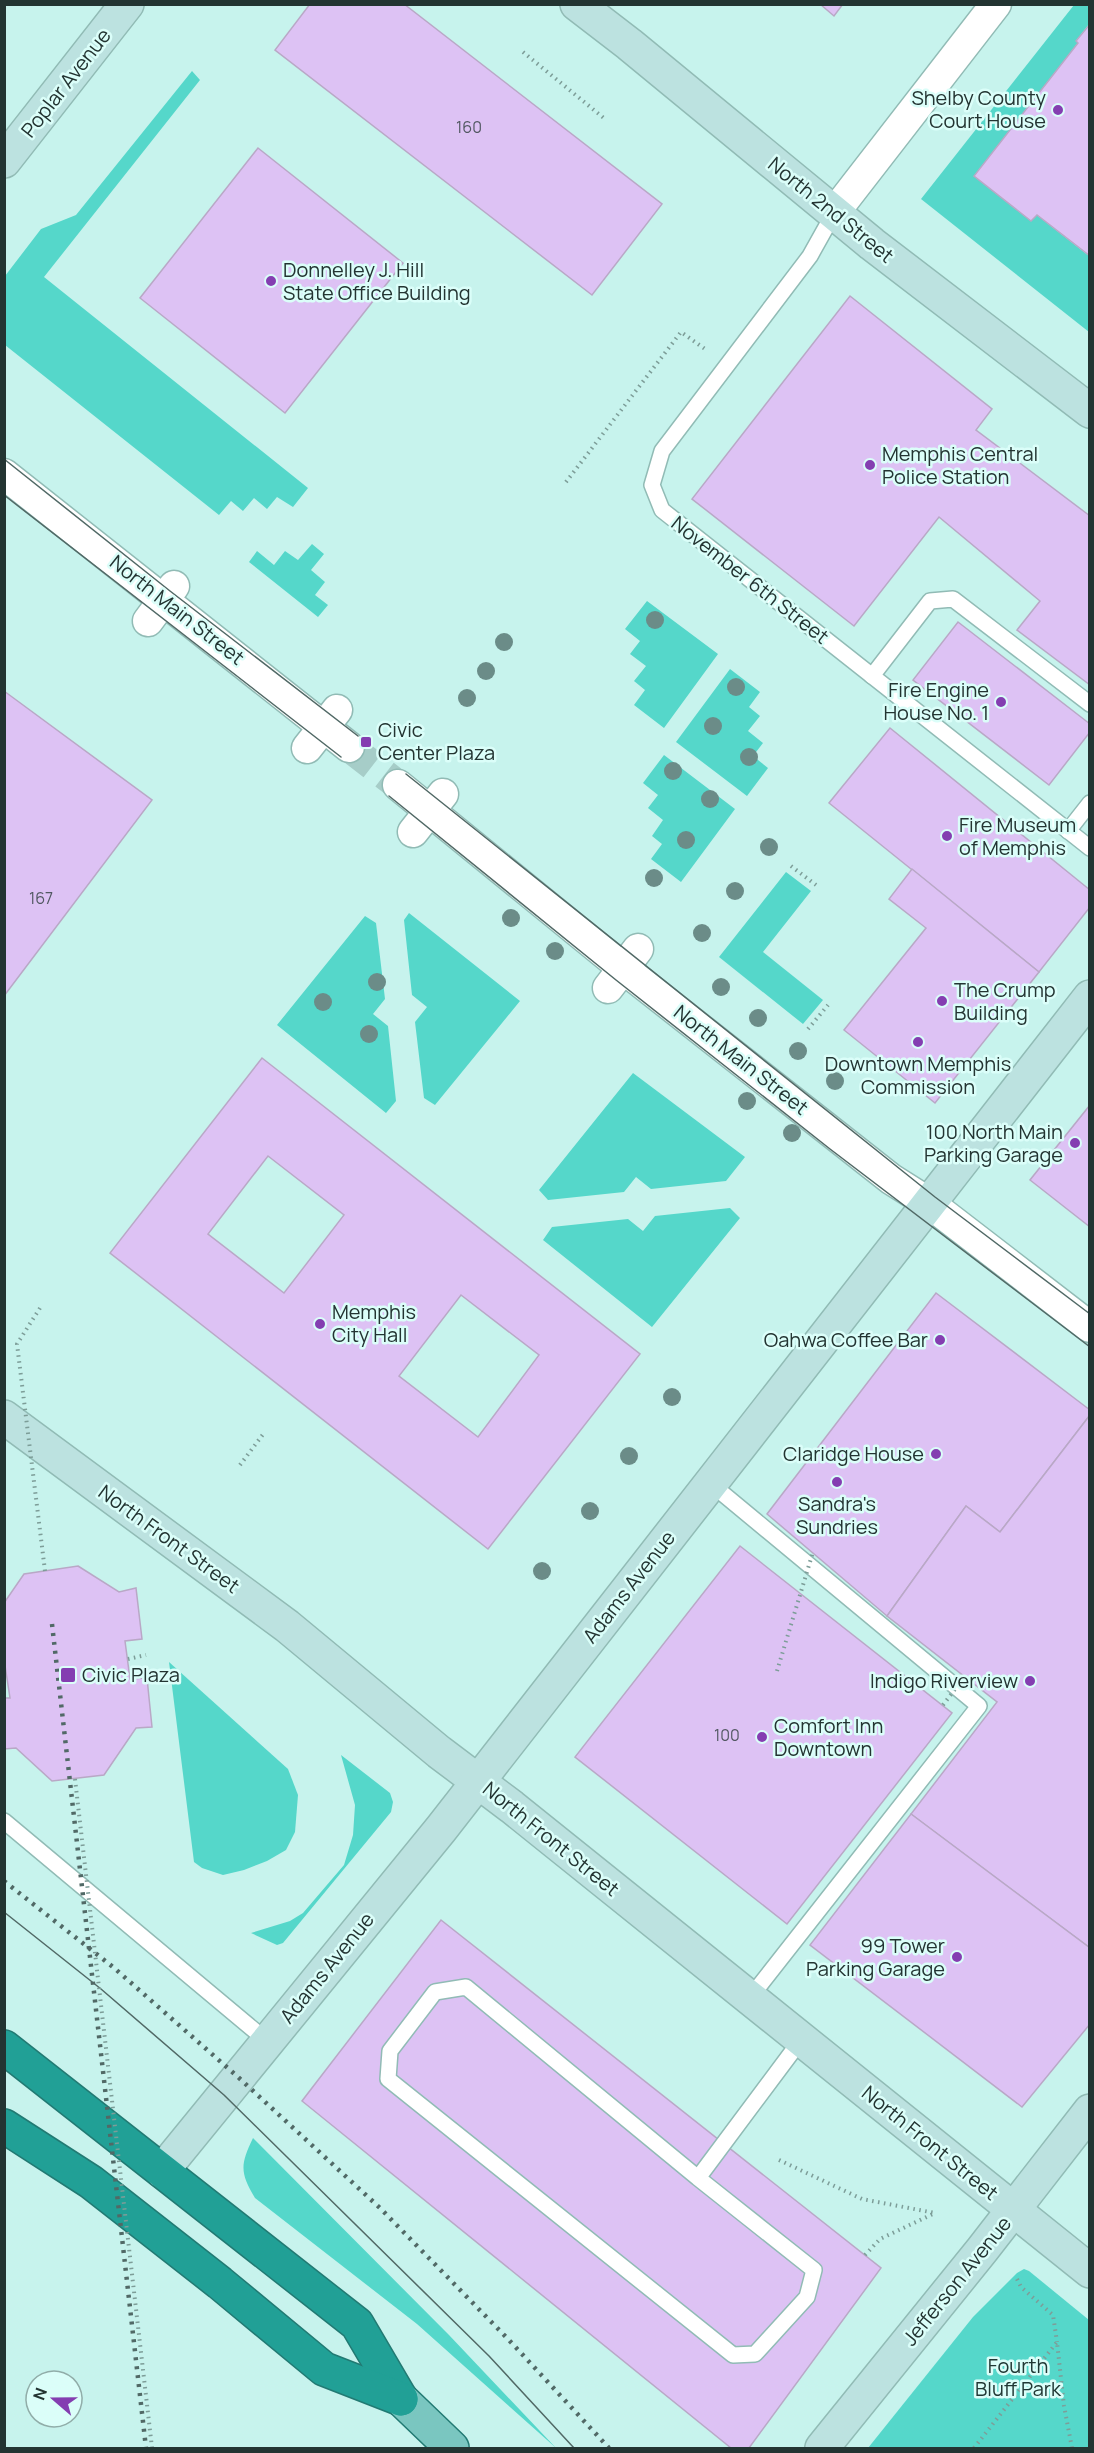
<svg xmlns="http://www.w3.org/2000/svg" width="1094" height="2453" viewBox="0 0 1094 2453" font-family="Manrope,sans-serif">
<rect width="100%" height="100%" fill="#c7f3ed"/>
<!-- green -->
<g fill="#55d7ca">
<polygon points="1074,5 1089,5 1089,24 1076,41 1078,43 974,176 1031,221 1037,215 1089,256 1089,332 921,199"/>
<polygon points="192,71 200,80 44,277 308,488 293,507 277,497 267,509 254,498 243,511 231,501 219,515 5,345 5,276 41,229 76,215"/>
<polygon points="312,544 324,554 311,570 325,582 315,595 328,605 318,617 249,562 257,551 274,565 285,551 298,560"/>
<polygon points="647,601 718,654 664,728 634,705 645,690 634,681 646,666 630,654 640,641 625,629"/>
<polygon points="730,669 760,692 749,707 760,716 748,731 763,743 753,756 768,768 747,796 676,742"/>
<polygon points="664,755 735,809 681,882 651,859 662,844 652,836 663,820 648,808 658,795 643,783"/>
<polygon points="786,872 811,891 763,952 823,1000 803,1024 719,957"/>
<polygon points="409,913 520,1001 435,1105 424,1098 415,1022 427,1007 412,995 404,920"/>
<polygon points="365,916 376,923 385,999 373,1014 388,1026 396,1101 386,1113 277,1025"/>
<polygon points="633,1073 745,1157 726,1181 651,1189 636,1177 624,1192 548,1200 539,1190"/>
<polygon points="730,1208 740,1218 652,1327 543,1240 552,1227 628,1219 643,1231 655,1216"/>
<polygon points="169,1662 288,1769 298,1795 295,1832 286,1850 267,1861 244,1870 223,1875 202,1868 194,1862"/>
<polygon points="341,1755 390,1793 393,1802 391,1812 283,1943 277,1945 251,1933 290,1921 303,1913 344,1865 353,1835 355,1805"/>
<path d="M253,2138L449,2335L556,2448L417,2324L255,2198C240,2173 240,2165 253,2138Z"/>
<polygon points="1024,2269 1029,2271 1089,2320 1089,2448 868,2448 973,2317 1017,2273"/>
</g>
<!-- building -->
<g fill="#ddc2f4" stroke="#b9a8c6" stroke-width="1.5" fill-rule="evenodd">
<polygon points="310,4 404,4 662,204 592,295 275,50"/>
<polygon points="820,4 843,4 834,16"/>
<polygon points="1090,24 1090,256 1037,215 1031,221 974,176 1078,43 1076,41"/>
<polygon points="258,148 403,263 285,413 140,298"/>
<polygon points="850,296 992,409 976,430 1090,516 1090,685 1017,630 1040,601 939,517 854,626 692,499"/>
<polygon points="958,622 1090,724 1090,732 1049,785 913,680"/>
<polygon points="4,691 152,800 4,996"/>
<polygon points="890,728 1090,890 1090,907 1039,972 829,803"/>
<polygon points="912,869 1039,972 935,1103 844,1030 926,928 889,899"/>
<path d="M262,1058L640,1354L488,1549L110,1253ZM268,1156L344,1215L284,1293L208,1234ZM461,1295L539,1355L478,1437L399,1376Z"/>
<polygon points="1090,1105 1090,1227 1030,1180"/>
<polygon points="936,1293 1090,1410 1090,1415 1000,1532 966,1506 887,1616 767,1514"/>
<polygon points="1090,1415 1090,1948 911,1814 997,1702 887,1616 966,1506 1000,1532"/>
<polygon points="740,1546 952,1713 787,1924 575,1757"/>
<polygon points="78,1566 119,1592 136,1588 142,1639 125,1641 130,1679 147,1678 152,1727 136,1728 104,1775 52,1781 16,1748 4,1749 4,1698 10,1698 4,1659 4,1603 24,1574"/>
<polygon points="911,1814 1090,1948 1090,2024 1022,2107 810,1945"/>
<polygon points="441,1920 881,2268 749,2448 731,2448 302,2101"/>
</g>
<g fill="none" stroke-linecap="round" stroke-linejoin="round">
<!-- street-tunnel -->
<polyline stroke="#a6cdc8" stroke-width="30" stroke-dasharray="30 15" stroke-linecap="butt" points="349,747 398,785"/>
<defs>
<g id="lane">
<polyline points="834,213 810,256 662,451 652,485 662,510 1090,848"/>
<polyline points="872,676 930,601 953,599 1090,704"/>
<polyline points="1068,831 1090,803"/>
<polyline points="710,1483 979,1706 749,1999"/>
<polyline points="4,1821 267,2041"/>
<polyline points="698,2178 814,2270 807,2297 755,2354 733,2355 388,2079 390,2051 435,1992 466,1987 698,2178 801,2040"/>
</g>
<g id="street">
<polyline points="834,213 996,4"/>
<polyline points="4,474 349,747"/>
<polyline points="148,621 174,586"/>
<polyline points="307,748 337,710"/>
<polyline points="398,785 624,969 891,1179 929,1203 1090,1327"/>
<polyline points="413,832 443,794"/>
<polyline points="608,988 638,949"/>
</g>
<g id="secondary">
<polyline points="577,4 629,44 872,244 1090,411"/>
<polyline points="4,161 127,4"/>
<polyline points="4,1417 287,1626 439,1752 512,1807 1090,2271"/>
<polyline points="162,2171 441,1829 1090,997"/>
<polyline points="822,2448 982,2250 1090,2111"/>
</g>
<polyline id="primary" points="401,2399 452,2448"/>
<g id="highway">
<polyline points="4,2047 357,2324 401,2399"/>
<polyline points="4,2126 91,2182 220,2283 324,2369 401,2399"/>
</g>
</defs>
<!-- lane casing -->
<use href="#lane" stroke="#91bbb5" stroke-width="18"/>
<!-- street casing -->
<use href="#street" stroke="#91bbb5" stroke-width="33"/>
<!-- secondary casing -->
<use href="#secondary" stroke="#91bbb5" stroke-width="36"/>
<!-- primary casing -->
<use href="#primary" stroke="#227a73" stroke-width="36"/>
<!-- highway casing -->
<use href="#highway" stroke="#227a73" stroke-width="36"/>
<!-- path -->
<g stroke="#7d9d98" stroke-width="4" stroke-dasharray="1.5 4.5" stroke-linecap="butt">
<polyline points="523,52 605,119"/>
<polyline points="566,482 681,332 705,349"/>
<polyline points="791,866 816,885"/>
<polyline points="808,1029 828,1005"/>
<polyline points="240,1465 264,1433"/>
<polyline points="128,1659 146,1655"/>
<polyline points="779,2160 862,2199 935,2213"/>
<polyline points="865,2255 880,2239 935,2213"/>
<polyline points="1017,2279 1021,2287 1053,2315 1057,2342"/>
<polyline points="974,2448 1057,2342 1064,2406 1072,2448"/>
</g>
<!-- lane -->
<use href="#lane" stroke="#fff" stroke-width="15"/>
<!-- street -->
<use href="#street" stroke="#fff" stroke-width="30"/>
<!-- secondary -->
<use href="#secondary" stroke="#bce2e0" stroke-width="33"/>
<!-- primary -->
<use href="#primary" stroke="#7ac6c0" stroke-width="33"/>
<!-- highway -->
<use href="#highway" stroke="#21a096" stroke-width="33"/>
<!-- tram -->
<g stroke="#516966" stroke-width="1.5">
<polyline points="4,459 170,591 358,736"/>
<polyline points="4,495 341,757"/>
<polyline points="406,774 935,1197 1090,1314"/>
<polyline points="389,796 616,980 830,1149 1090,1347"/>
<polyline points="4,1912 101,1989 224,2095 489,2356 574,2448"/>
</g>
<!-- rail -->
<g stroke="#516966" stroke-width="4.5" stroke-dasharray="3 6" stroke-linecap="butt">
<polyline points="52,1624 146,2448"/>
<polyline points="4,1881 113,1967 238,2077 380,2208 508,2339 609,2448"/>
</g>
<!-- path-bridge -->
<g stroke="#7d9d98" stroke-width="4" stroke-dasharray="1.5 4.5" stroke-linecap="butt">
<polyline points="40,1308 17,1344 45,1571"/>
<polyline points="777,1671 813,1552"/>
<polyline points="943,1705 965,1676"/>
<polyline points="75,1779 152,2448"/>
</g>
</g>
<!-- trees -->
<g fill="#6b8c88">
<circle cx="655" cy="620" r="9"/>
<circle cx="504" cy="642" r="9"/>
<circle cx="486" cy="671" r="9"/>
<circle cx="736" cy="687" r="9"/>
<circle cx="467" cy="698" r="9"/>
<circle cx="713" cy="726" r="9"/>
<circle cx="749" cy="757" r="9"/>
<circle cx="673" cy="771" r="9"/>
<circle cx="710" cy="799" r="9"/>
<circle cx="686" cy="840" r="9"/>
<circle cx="769" cy="847" r="9"/>
<circle cx="654" cy="878" r="9"/>
<circle cx="735" cy="891" r="9"/>
<circle cx="511" cy="918" r="9"/>
<circle cx="702" cy="933" r="9"/>
<circle cx="555" cy="951" r="9"/>
<circle cx="377" cy="982" r="9"/>
<circle cx="721" cy="987" r="9"/>
<circle cx="323" cy="1002" r="9"/>
<circle cx="758" cy="1018" r="9"/>
<circle cx="369" cy="1034" r="9"/>
<circle cx="798" cy="1051" r="9"/>
<circle cx="835" cy="1081" r="9"/>
<circle cx="747" cy="1101" r="9"/>
<circle cx="792" cy="1133" r="9"/>
<circle cx="672" cy="1397" r="9"/>
<circle cx="629" cy="1456" r="9"/>
<circle cx="590" cy="1511" r="9"/>
<circle cx="542" cy="1571" r="9"/>
</g>
<!-- markers -->
<g fill="#843eb1" stroke="#dbfef9" stroke-width="2">
<circle cx="1058" cy="110" r="6"/>
<circle cx="271" cy="281" r="6"/>
<circle cx="870" cy="465" r="6"/>
<circle cx="1001" cy="702" r="6"/>
<rect x="360" y="736" width="12" height="12" rx="3"/>
<circle cx="947" cy="836" r="6"/>
<circle cx="942" cy="1001" r="6"/>
<circle cx="918" cy="1042" r="6"/>
<circle cx="1075" cy="1143" r="6"/>
<circle cx="320" cy="1324" r="6"/>
<circle cx="940" cy="1340" r="6"/>
<circle cx="936" cy="1454" r="6"/>
<circle cx="837" cy="1482" r="6"/>
<rect x="60" y="1667" width="16" height="16" rx="3"/>
<circle cx="1030" cy="1681" r="6"/>
<circle cx="762" cy="1737" r="6"/>
<circle cx="957" cy="1957" r="6"/>
</g>
<g text-anchor="middle" stroke-width="5" stroke-linejoin="round" paint-order="stroke">
<!-- number labels -->
<g font-size="16" fill="#525862">
<text x="469" y="133">160</text>
<text x="41" y="904">167</text>
<text x="727" y="1741">100</text>
</g>
<!-- street labels -->
<g font-size="20" fill="#233432" stroke="#dbfef9">
<text transform="translate(66 83) rotate(-52)" y="7">Poplar Avenue</text>
<text transform="translate(831 210) rotate(39)" y="7">North 2nd Street</text>
<text transform="translate(750 580) rotate(38)" y="7">November 6th Street</text>
<text transform="translate(177 610) rotate(38)" y="7">North Main Street</text>
<text transform="translate(741 1060) rotate(38)" y="7">North Main Street</text>
<text transform="translate(169 1539) rotate(36)" y="7">North Front Street</text>
<text transform="translate(629 1587) rotate(-52)" y="7">Adams Avenue</text>
<text transform="translate(551 1839) rotate(39)" y="7">North Front Street</text>
<text transform="translate(327 1968) rotate(-51)" y="7">Adams Avenue</text>
<text transform="translate(930 2143) rotate(39)" y="7">North Front Street</text>
<text transform="translate(957 2281) rotate(-51)" y="7">Jefferson Avenue</text>
</g>
<!-- poi labels -->
<g font-size="20" fill="#233432" stroke="#dbfef9" text-anchor="start">
<text x="1046" y="105" text-anchor="end">Shelby County<tspan x="1046" dy="23">Court House</tspan></text>
<text x="283" y="277">Donnelley J. Hill<tspan x="283" dy="23">State Office Building</tspan></text>
<text x="882" y="461">Memphis Central<tspan x="882" dy="23">Police Station</tspan></text>
<text x="989" y="697" text-anchor="end">Fire Engine<tspan x="989" dy="23">House No. 1</tspan></text>
<text x="378" y="737">Civic<tspan x="378" dy="23">Center Plaza</tspan></text>
<text x="959" y="832">Fire Museum<tspan x="959" dy="23">of Memphis</tspan></text>
<text x="954" y="997">The Crump<tspan x="954" dy="23">Building</tspan></text>
<text x="918" y="1071" text-anchor="middle">Downtown Memphis<tspan x="918" dy="23">Commission</tspan></text>
<text x="1063" y="1139" text-anchor="end">100 North Main<tspan x="1063" dy="23">Parking Garage</tspan></text>
<text x="332" y="1319">Memphis<tspan x="332" dy="23">City Hall</tspan></text>
<text x="928" y="1347" text-anchor="end">Oahwa Coffee Bar</text>
<text x="924" y="1461" text-anchor="end">Claridge House</text>
<text x="837" y="1511" text-anchor="middle">Sandra's<tspan x="837" dy="23">Sundries</tspan></text>
<text x="82" y="1682">Civic Plaza</text>
<text x="1018" y="1688" text-anchor="end">Indigo Riverview</text>
<text x="774" y="1733">Comfort Inn<tspan x="774" dy="23">Downtown</tspan></text>
<text x="945" y="1953" text-anchor="end">99 Tower<tspan x="945" dy="23">Parking Garage</tspan></text>
</g>
<!-- park labels -->
<g font-size="20" fill="#203835" stroke="#dbfef9">
<text x="1018" y="2373">Fourth<tspan x="1018" dy="23">Bluff Park</tspan></text>
</g>
</g>
<!-- border -->
<rect width="1094" height="2453" fill="none" stroke="#233432" stroke-width="12"/>
<!-- north arrow -->
<g transform="translate(54 2399) rotate(290)"><circle r="28" fill="#dbfef9" stroke="#91ada9" stroke-width="1.5"/>
<path d="M0-4.5L10 22L0 15L-10 22Z" fill="#843eb1"/>
<text y="-9" font-size="16" font-weight="bold" text-anchor="middle" fill="#233432">N</text>
</g>
</svg>
